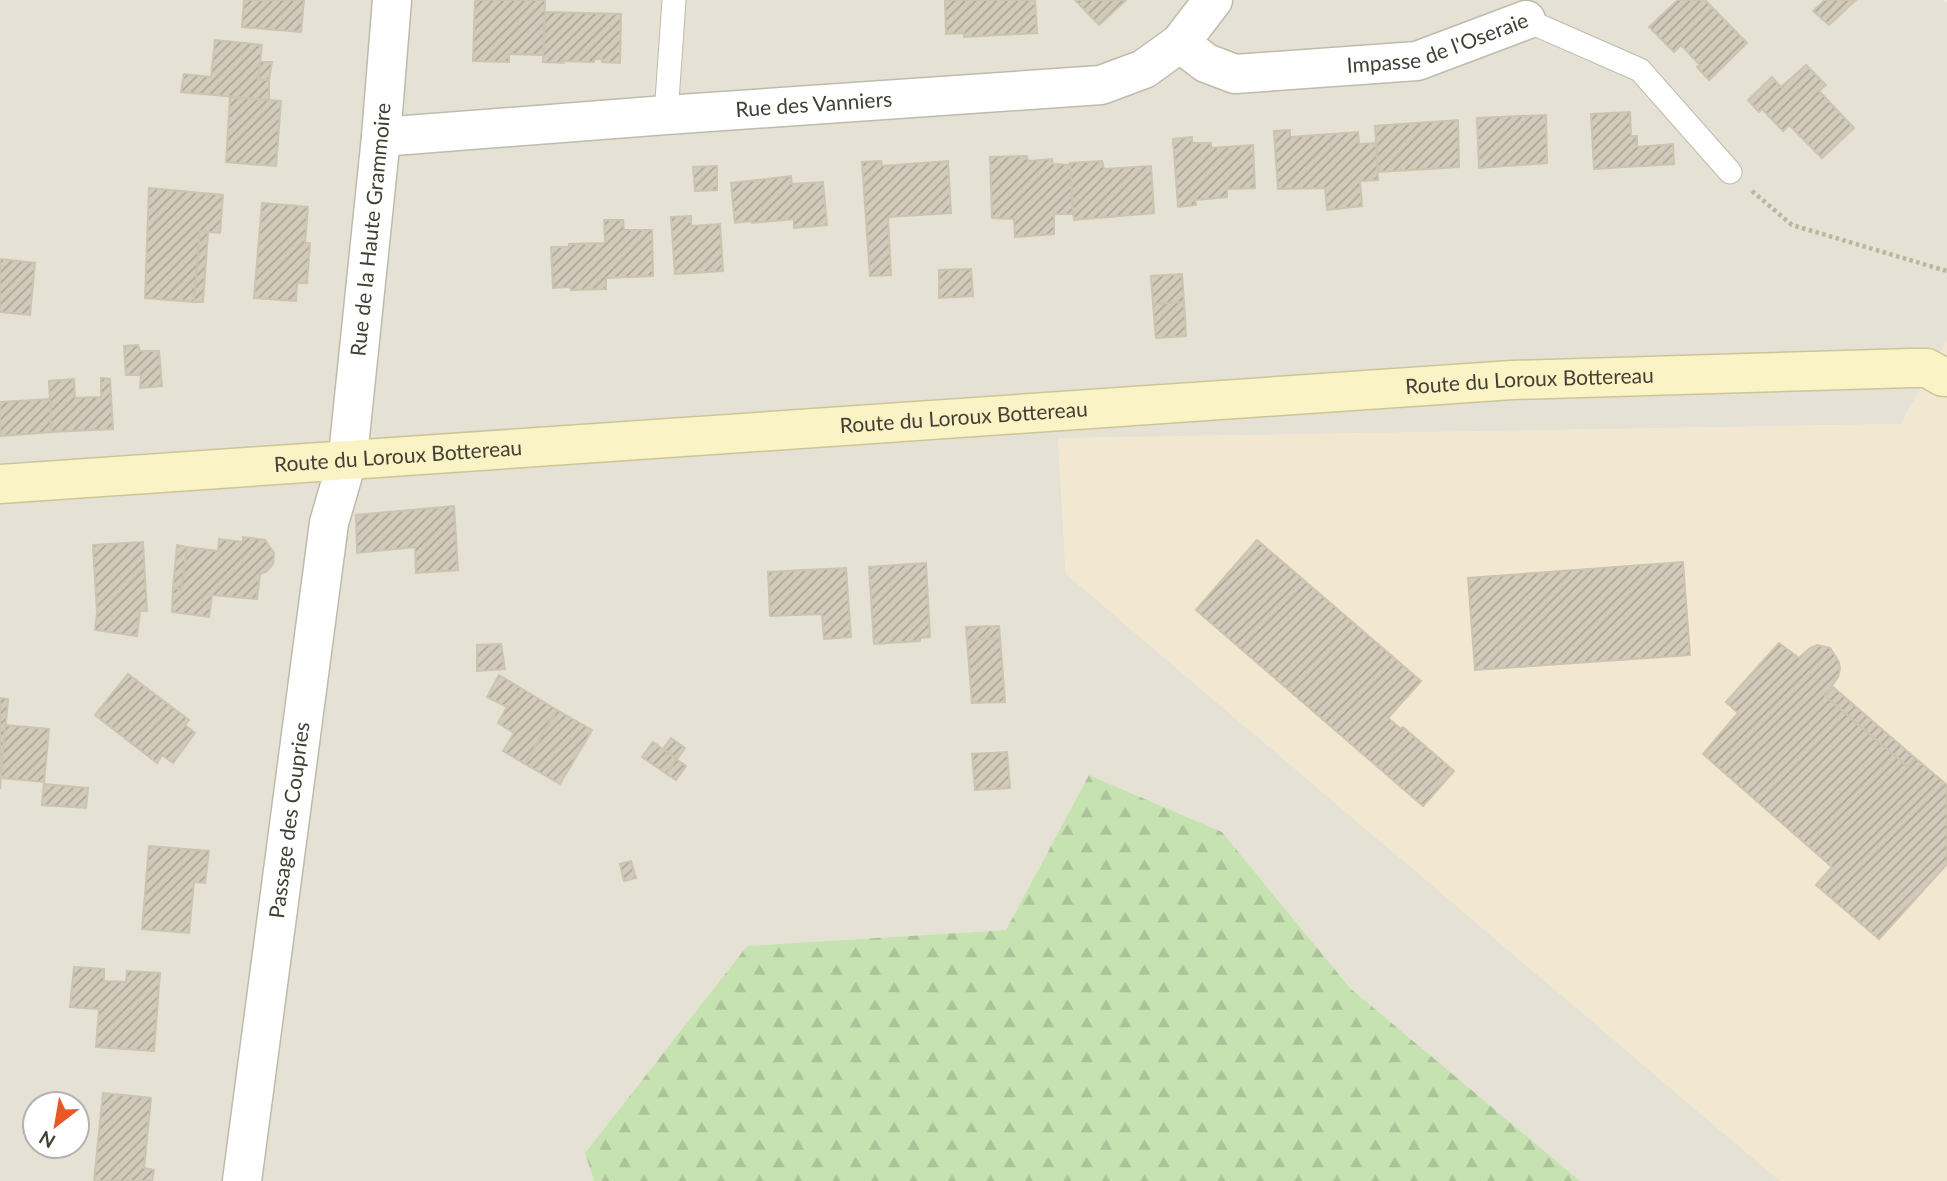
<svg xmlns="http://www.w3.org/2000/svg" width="1947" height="1181" viewBox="0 0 1947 1181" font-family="Lato,sans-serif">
<defs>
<pattern id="forest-firs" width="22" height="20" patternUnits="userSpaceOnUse" patternTransform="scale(1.75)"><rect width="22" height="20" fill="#c7e2b1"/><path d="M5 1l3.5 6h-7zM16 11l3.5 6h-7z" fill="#acc399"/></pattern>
<pattern id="building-hatch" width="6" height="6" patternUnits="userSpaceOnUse" patternTransform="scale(1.75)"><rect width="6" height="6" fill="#d2cbbb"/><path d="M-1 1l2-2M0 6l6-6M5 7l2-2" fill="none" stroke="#aca699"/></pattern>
</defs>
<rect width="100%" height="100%" fill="#f1efe5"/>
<!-- residential -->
<path fill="#e5e1d4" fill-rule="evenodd" d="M0,0H1944L1947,3V341L1901,424L1058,439L1066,574L1780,1181H1580L1350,988L1222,832L1089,775L1006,930L747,946L585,1153L594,1181H0ZM35,1104H77V1146H35Z"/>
<!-- commercial -->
<polygon fill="#f2e8d1" points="1947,341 1947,1181 1780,1181 1066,574 1058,438 1901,424"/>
<!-- forest -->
<polygon fill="url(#forest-firs)" points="1089,775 1222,832 1350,988 1580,1181 594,1181 585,1153 747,946 1006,930"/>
<!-- building -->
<g fill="url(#building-hatch)" stroke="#ccc4af" stroke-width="2">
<polygon points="244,0 304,0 301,32 242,27"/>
<polygon points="475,0 545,0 543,55 509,54 509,62 473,61"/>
<polygon points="945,0 1035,0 1037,33 964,37 964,33 946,34"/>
<polygon points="1075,0 1126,0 1099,25"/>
<polygon points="1678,0 1705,0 1747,43 1709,80 1697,67 1700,65 1681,45 1674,52 1649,27"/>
<polygon points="1825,0 1856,0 1829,25 1813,11"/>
<polygon points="545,12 621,14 620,63 602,62 602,59 594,59 594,62 562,61 563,63 543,62"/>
<polygon points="215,40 262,45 258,80 269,80 269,100 181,92 184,74 211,77"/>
<polygon points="260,62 272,62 269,80 258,80"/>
<polygon points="1806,65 1826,85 1819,91 1854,128 1822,158 1789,125 1783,131 1762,109 1759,112 1748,100 1772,77 1781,87"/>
<polygon points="230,97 281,101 276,166 226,162"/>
<polygon points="1630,112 1631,136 1637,136 1637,147 1673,144 1674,164 1594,169 1591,114"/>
<polygon points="1546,115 1547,163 1479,168 1477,118"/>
<polygon points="1458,120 1459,167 1378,172 1375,126"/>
<polygon points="1290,130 1290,137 1358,132 1359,144 1376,143 1378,180 1360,181 1362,206 1327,210 1325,188 1278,189 1274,131"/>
<polygon points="1192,137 1192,143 1211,143 1211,148 1253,145 1255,188 1227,189 1227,197 1195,200 1196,205 1178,207 1173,139"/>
<polygon points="1027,156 1028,161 1052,159 1053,164 1070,165 1073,214 1054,214 1054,234 1015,237 1014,219 992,218 990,157"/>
<polygon points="881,161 882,166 948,161 951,213 888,217 891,275 870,276 862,162"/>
<polygon points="1102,161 1104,169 1151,166 1154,213 1074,220 1070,163"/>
<polygon points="717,166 717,190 695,191 693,167"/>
<polygon points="791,176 792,184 823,182 827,225 794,228 794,219 752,223 752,221 735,223 731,183"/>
<polygon points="149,188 223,195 220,233 200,231 194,302 145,298"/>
<polygon points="262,203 308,207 305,243 310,243 307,283 297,283 296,301 254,298"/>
<polygon points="691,216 691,226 720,224 723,271 675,274 671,217"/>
<polygon points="604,220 623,220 624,230 652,230 653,276 606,278 606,289 571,290 570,287 553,288 551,247 569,247 569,244 605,243"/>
<polygon points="200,231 208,232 203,302 194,302"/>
<polygon points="0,259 35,263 30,315 0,312"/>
<polygon points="971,269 973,296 939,298 939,270"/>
<polygon points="1182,274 1184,302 1153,304 1151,276"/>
<polygon points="1184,302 1186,336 1156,338 1153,304"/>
<polygon points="138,345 140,351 159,351 162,386 140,388 141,375 126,375 124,346"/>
<polygon points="101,378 110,379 113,429 51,432 49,381 74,379 75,398 101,397"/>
<polygon points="50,399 51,432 0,436 0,402"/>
<polygon points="454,506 458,570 416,573 415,547 357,553 356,515"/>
<polygon points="243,537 265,540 274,553 273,564 266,572 260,574 257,599 212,595 209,617 172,612 173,588 181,589 187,547 218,551 219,539 243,542"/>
<polygon points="1257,540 1421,681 1388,718 1401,729 1403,727 1454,771 1423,806 1196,610"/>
<polygon points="143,542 147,611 140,611 137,636 95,630 97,613 93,545"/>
<polygon points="177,545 187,547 181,589 173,588"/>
<polygon points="1683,562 1690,655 1475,670 1468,578"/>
<polygon points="926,563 930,637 920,638 920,641 874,644 869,567"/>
<polygon points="846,568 851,637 824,639 822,614 770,616 768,572"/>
<polygon points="999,626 1000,638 967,640 966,627"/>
<polygon points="1000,638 1005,702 972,703 967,640"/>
<polygon points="1779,643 1799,658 1810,648 1817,645 1830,648 1839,662 1840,669 1838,677 1825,696 1908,767 1915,758 1947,785 1947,864 1879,939 1816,885 1832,867 1703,754 1738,713 1726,702"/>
<polygon points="501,644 505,669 477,671 477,645"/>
<polygon points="128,674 189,720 185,725 195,733 173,763 162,755 157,763 95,715"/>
<polygon points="499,675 557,710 525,764 503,751 514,733 498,723 507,707 487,697"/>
<polygon points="1833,687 1915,758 1908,767 1825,696"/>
<polygon points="0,698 8,699 0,789"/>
<polygon points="557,710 592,730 560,784 525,764"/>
<polygon points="5,725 49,729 44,782 1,778"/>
<polygon points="671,738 685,748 677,759 663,749"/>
<polygon points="653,742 676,759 667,774 642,757"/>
<polygon points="1007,752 1010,788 975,790 972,754"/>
<polygon points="676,759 686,766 676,780 667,774"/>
<polygon points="44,784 88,788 86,808 42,805"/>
<polygon points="149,846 209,851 205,883 194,882 189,933 142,929"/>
<polygon points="631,861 636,878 624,881 620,864"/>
<polygon points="74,967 104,969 104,981 126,982 127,971 160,973 154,1051 96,1047 99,1009 70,1007"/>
<polygon points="103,1093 151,1098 144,1168 154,1170 152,1181 94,1181"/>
</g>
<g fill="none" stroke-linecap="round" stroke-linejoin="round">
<defs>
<g id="lane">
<polyline points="1526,20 1640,70 1730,172"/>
<polyline points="666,115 674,0"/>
</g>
<g id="street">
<path id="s1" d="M1180,43L1206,63L1235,74L1417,61L1526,20"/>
<path id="s2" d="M381,137L666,115L1101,85L1144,69L1180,43L1213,0"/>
<path id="s3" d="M242,1181L329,523L347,461L349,446L381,137L392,0"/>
</g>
<g id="secondary">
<path id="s4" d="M0,484L1512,380L1911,368H1927L1943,377H1947"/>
</g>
</defs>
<!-- lane casing -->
<use href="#lane" stroke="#bfbaab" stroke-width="25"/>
<!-- street casing -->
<use href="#street" stroke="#bfbaab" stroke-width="41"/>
<!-- secondary casing -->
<use href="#secondary" stroke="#cdc598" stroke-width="41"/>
<!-- path -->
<polyline stroke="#bcb49b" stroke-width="4.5" stroke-dasharray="3.5 3.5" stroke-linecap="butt" points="1752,191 1792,225 1947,271"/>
<!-- lane -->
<use href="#lane" stroke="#fff" stroke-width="23"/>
<!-- street -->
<use href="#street" stroke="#fff" stroke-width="38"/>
<!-- secondary -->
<use href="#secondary" stroke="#faf3c6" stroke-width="38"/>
</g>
<g text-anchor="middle" stroke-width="5" stroke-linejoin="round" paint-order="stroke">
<!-- street labels -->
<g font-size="21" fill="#433f35" stroke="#fff">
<text dy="7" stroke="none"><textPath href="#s1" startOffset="270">Impasse de l'Oseraie</textPath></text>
<text dy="7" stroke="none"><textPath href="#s2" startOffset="434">Rue des Vanniers</textPath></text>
<text dy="7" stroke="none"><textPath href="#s3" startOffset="961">Rue de la Haute Grammoire</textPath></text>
<text dy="7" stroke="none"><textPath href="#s4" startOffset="1533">Route du Loroux Bottereau</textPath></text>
<text dy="7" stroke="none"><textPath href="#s4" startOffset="966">Route du Loroux Bottereau</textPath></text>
<text dy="7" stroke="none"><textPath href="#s4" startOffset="399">Route du Loroux Bottereau</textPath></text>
<text dy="7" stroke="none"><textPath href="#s3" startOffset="364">Passage des Coupries</textPath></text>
</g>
</g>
<!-- north arrow -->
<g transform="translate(56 1125) rotate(211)"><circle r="33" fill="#ffffff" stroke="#b4b2ae" stroke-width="2"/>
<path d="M0-5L12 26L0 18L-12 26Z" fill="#e85725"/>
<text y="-10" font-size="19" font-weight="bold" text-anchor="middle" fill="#433f35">N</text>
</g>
</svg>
